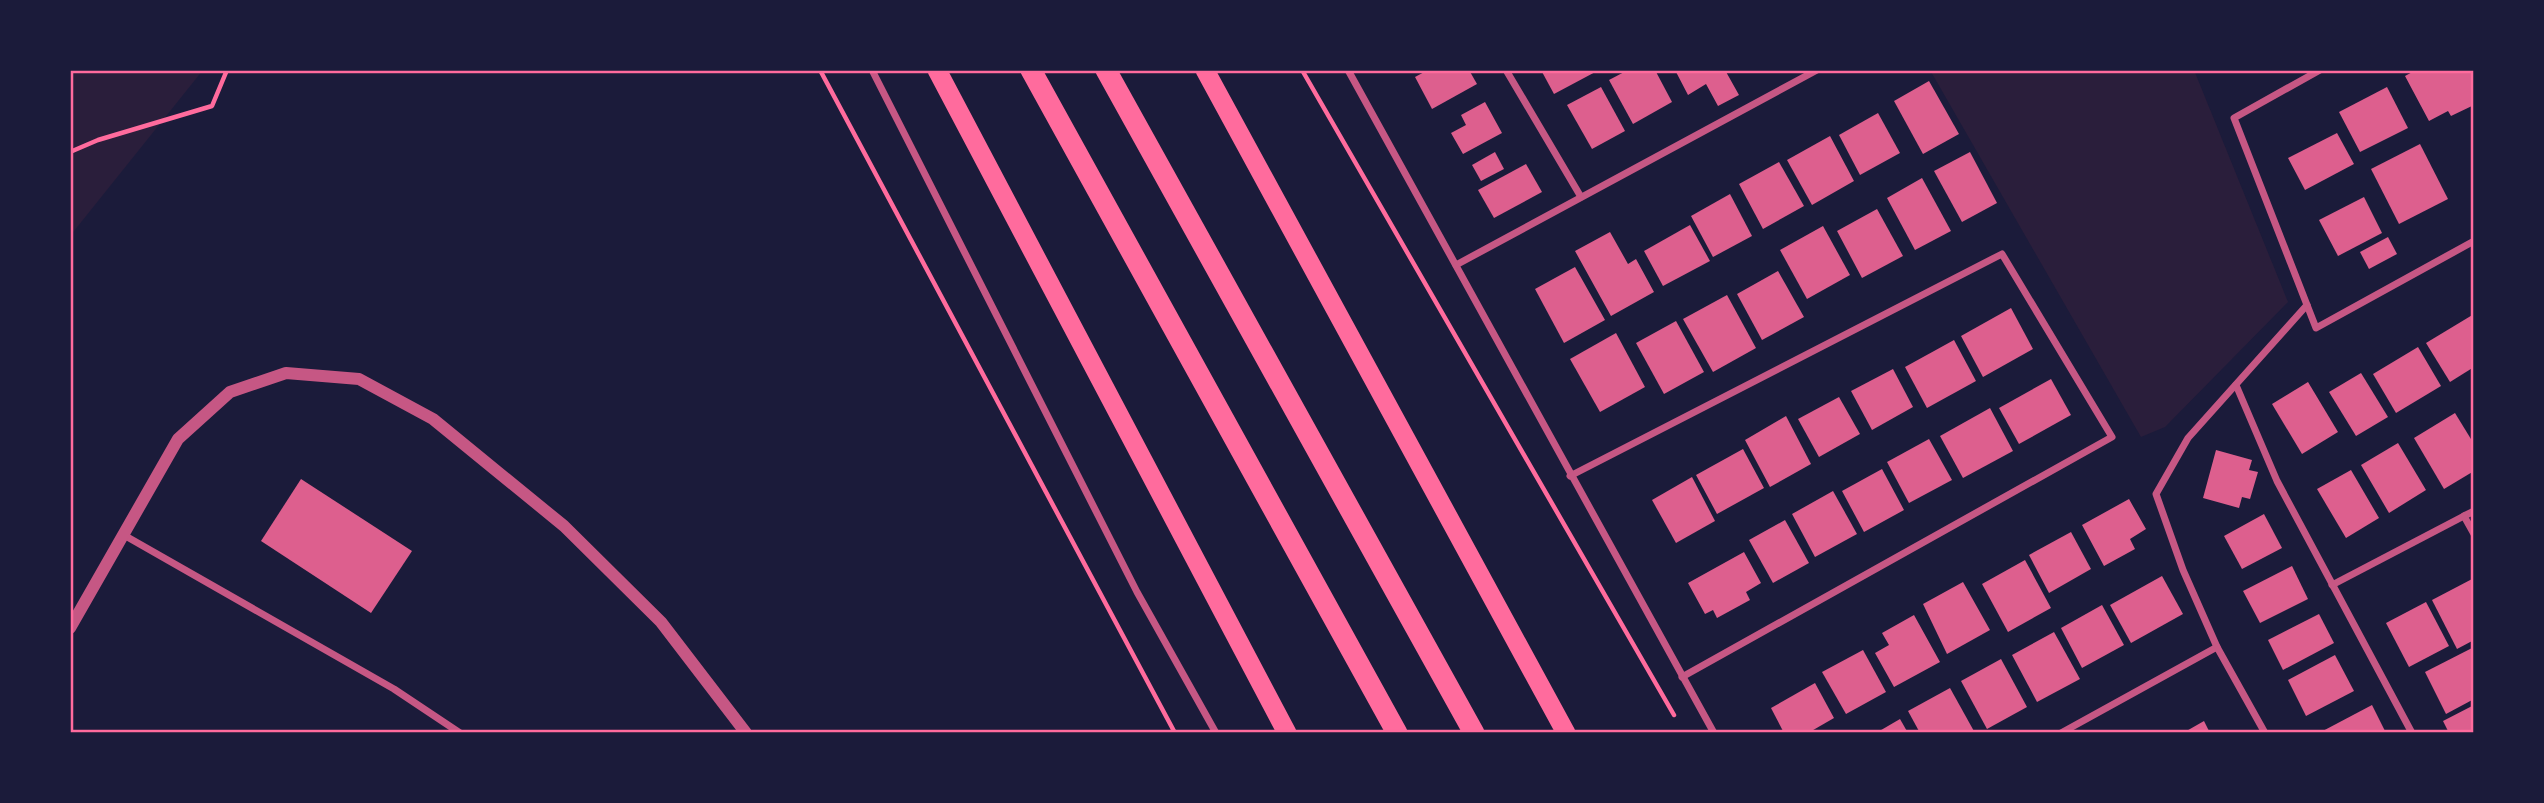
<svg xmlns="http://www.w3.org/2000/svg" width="2544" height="803" viewBox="0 0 2544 803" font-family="Ubuntu,sans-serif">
<rect width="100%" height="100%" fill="#1b1b3a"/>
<!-- green -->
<g fill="#2a1e3b">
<polygon points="70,70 203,70 70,236"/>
<polygon points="1930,70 2194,70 2288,302 2165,427 2141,437"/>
</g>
<!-- building -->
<g fill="#dd5f8e">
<polygon points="1428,70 1469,70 1477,84 1432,109 1415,77"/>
<polygon points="1541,70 1599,70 1554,94"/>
<polygon points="1628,70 1655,70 1672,102 1633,124 1609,80"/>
<polygon points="1675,70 1725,70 1739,95 1718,106 1706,84 1688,95"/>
<polygon points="2416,70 2474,70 2474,105 2451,116 2448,111 2429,121 2405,76"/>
<polygon points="1929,81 1959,134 1923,154 1894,101"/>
<polygon points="1601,87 1625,131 1592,149 1567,105"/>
<polygon points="2387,87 2408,128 2360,152 2339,112"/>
<polygon points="1485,102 1502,133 1463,154 1451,133 1466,125 1461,115"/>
<polygon points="1878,113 1900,153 1860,175 1839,135"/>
<polygon points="2337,133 2354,164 2305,190 2288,158"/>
<polygon points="1830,136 1854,181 1812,205 1787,160"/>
<polygon points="2420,144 2448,199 2399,224 2371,169"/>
<polygon points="1495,152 1504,169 1481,181 1472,165"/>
<polygon points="1970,152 1997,203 1962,222 1934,171"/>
<polygon points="1779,162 1804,206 1763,229 1739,184"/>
<polygon points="1526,164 1542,192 1494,218 1478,190"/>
<polygon points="1922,178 1951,231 1915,250 1887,198"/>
<polygon points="1730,194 1752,236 1713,257 1691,216"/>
<polygon points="2364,197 2382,233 2338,256 2319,220"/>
<polygon points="1877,209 1903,256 1862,278 1837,231"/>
<polygon points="1690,225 1710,261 1663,286 1644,251"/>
<polygon points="1823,226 1850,275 1807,299 1780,250"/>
<polygon points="1610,232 1628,264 1636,259 1654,292 1611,316 1575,251"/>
<polygon points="2388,237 2397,254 2369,269 2360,252"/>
<polygon points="1575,267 1605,320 1564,343 1535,289"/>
<polygon points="1778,271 1804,317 1762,340 1737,294"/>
<polygon points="1727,295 1756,348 1713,372 1683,319"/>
<polygon points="2011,308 2033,349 1983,377 1961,336"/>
<polygon points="2474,314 2474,367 2450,382 2426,343"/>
<polygon points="1676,321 1704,372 1664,394 1636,343"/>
<polygon points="1616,333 1645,387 1600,412 1570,359"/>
<polygon points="1954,340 1976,381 1927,408 1905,367"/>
<polygon points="2418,347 2441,386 2396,413 2373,374"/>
<polygon points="1893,369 1913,407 1872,430 1851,391"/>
<polygon points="2361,373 2388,417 2356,436 2329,392"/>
<polygon points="2051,379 2071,415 2019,444 1999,408"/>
<polygon points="2308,382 2338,432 2302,454 2272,404"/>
<polygon points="1839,397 1860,434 1819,457 1798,419"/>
<polygon points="1990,408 2013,451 1963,478 1940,436"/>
<polygon points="2455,413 2474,444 2474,471 2444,489 2414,438"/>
<polygon points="1786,416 1811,464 1770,487 1745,440"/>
<polygon points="1929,439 1952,480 1909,503 1887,462"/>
<polygon points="2398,443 2426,490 2389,513 2361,465"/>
<polygon points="1743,449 1764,488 1717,514 1696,475"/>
<polygon points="2216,450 2252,460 2249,470 2258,472 2250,499 2242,497 2239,508 2203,498"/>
<polygon points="1882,469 1904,510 1864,532 1842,491"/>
<polygon points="2351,470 2379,518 2346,538 2317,489"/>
<polygon points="1692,477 1715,521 1676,543 1652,500"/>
<polygon points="301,479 412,551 371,613 261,541"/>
<polygon points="1833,491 1857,534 1815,557 1792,514"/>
<polygon points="2129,499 2146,529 2130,539 2135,549 2104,566 2082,525"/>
<polygon points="2264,514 2282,548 2242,569 2224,536"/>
<polygon points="1785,520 1809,563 1773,583 1749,540"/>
<polygon points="2071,532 2091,569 2049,593 2029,555"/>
<polygon points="1744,552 1761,583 1746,592 1750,600 1717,618 1713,610 1705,614 1688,583"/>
<polygon points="2025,560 2051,608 2008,632 1982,584"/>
<polygon points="2292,566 2308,599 2260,623 2243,591"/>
<polygon points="2162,576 2183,614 2131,643 2110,605"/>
<polygon points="2474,578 2474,640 2457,649 2432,600"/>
<polygon points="1963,582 1990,630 1947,654 1923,604"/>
<polygon points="2426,602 2449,646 2409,667 2386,623"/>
<polygon points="2102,605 2124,645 2082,668 2061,628"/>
<polygon points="2319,614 2334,643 2283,670 2268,640"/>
<polygon points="1914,615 1940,662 1894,687 1875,653 1889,645 1882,633"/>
<polygon points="2054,632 2080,679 2037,702 2012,655"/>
<polygon points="2474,647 2474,699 2446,714 2425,672"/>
<polygon points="1863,650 1886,692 1846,714 1822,672"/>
<polygon points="2335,655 2354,691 2306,716 2288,680"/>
<polygon points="2001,659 2027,707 1987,729 1961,681"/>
<polygon points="1815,683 1834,718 1808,733 1784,733 1771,708"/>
<polygon points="1950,688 1975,733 1920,733 1908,711"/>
<polygon points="2372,705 2386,733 2319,733"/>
<polygon points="2474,705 2474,733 2449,733 2443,721"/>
<polygon points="1900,719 1908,733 1876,733"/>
<polygon points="2204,721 2210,733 2183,733"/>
</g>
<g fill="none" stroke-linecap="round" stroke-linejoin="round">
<!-- path -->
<g stroke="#ff6b9d" stroke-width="4.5">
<polyline points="820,70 1175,733"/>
<polyline points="1302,70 1674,715"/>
<polyline points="70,152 98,140 212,106 227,70"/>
</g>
<!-- minor -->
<g stroke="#c65784" stroke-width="7">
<polyline points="872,70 1137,592 1216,733"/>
<polyline points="1348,70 1714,733"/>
<polyline points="1506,70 1581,197"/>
<polyline points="2320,70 2234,118 2316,328 2474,241"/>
<polyline points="1456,265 1817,70"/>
<polyline points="2236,385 2277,481 2412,733"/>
<polyline points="1570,476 2002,254 2112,437 1682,677"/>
<polyline points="2474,511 2464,516 2474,534"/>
<polyline points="122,534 394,689 460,733"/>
<polyline points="2332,585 2464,516"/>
<polyline points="2217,647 2183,570 2156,494 2188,438 2307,305"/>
<polyline points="2061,733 2217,647 2265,733"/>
</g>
<!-- tertiary -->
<polyline stroke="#c65784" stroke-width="12" points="70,628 178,439 230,392 286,373 359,379 433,419 564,526 661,622 746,733"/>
<!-- trunk -->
<g stroke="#ff6b9d" stroke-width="19">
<polyline points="937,70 1287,733"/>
<polyline points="1205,70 1566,733"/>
</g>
<!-- motorway -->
<g stroke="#ff6b9d" stroke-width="21">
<polyline points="1031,70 1397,733"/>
<polyline points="1106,70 1474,733"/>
</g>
</g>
<!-- border -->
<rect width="2544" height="803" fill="none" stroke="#1b1b3a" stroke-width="144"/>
<rect x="72" y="72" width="2400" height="659" fill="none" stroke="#ff6b9d" stroke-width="2.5"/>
</svg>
